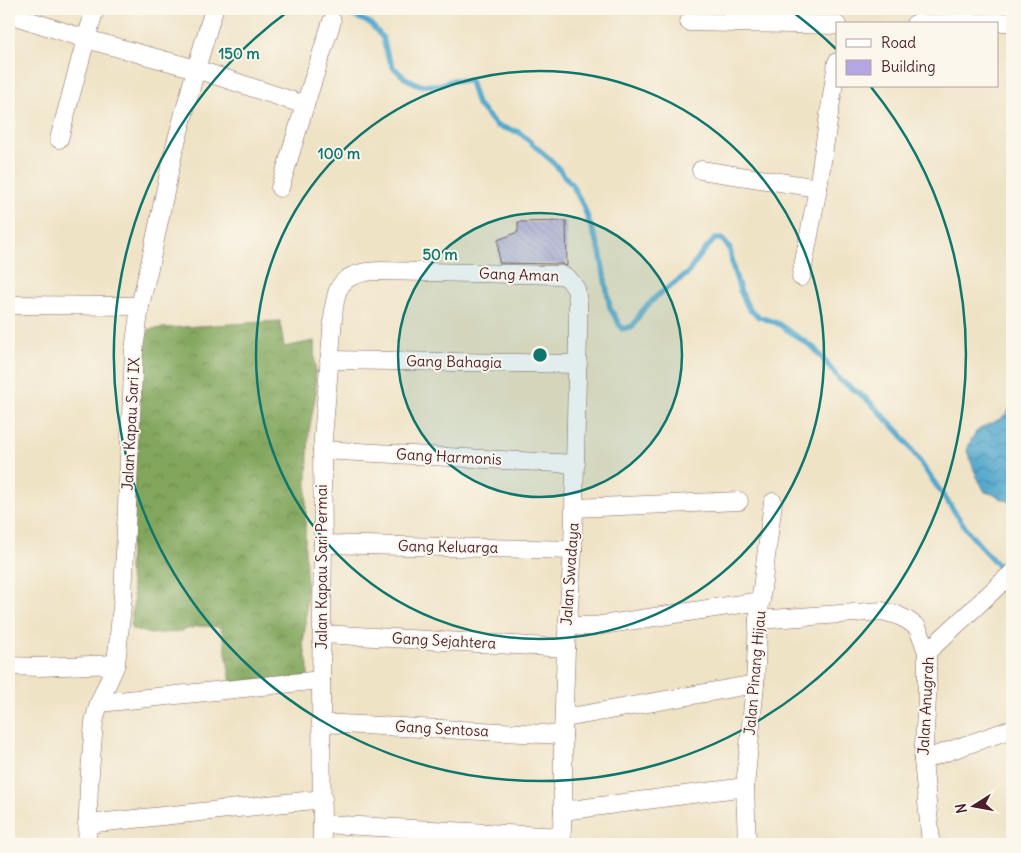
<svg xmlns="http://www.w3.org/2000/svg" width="1021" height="853" viewBox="0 0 1021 853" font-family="Delius,sans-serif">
<defs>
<pattern id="forest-crowns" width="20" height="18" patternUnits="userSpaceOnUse" patternTransform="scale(1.25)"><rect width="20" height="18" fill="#81a65b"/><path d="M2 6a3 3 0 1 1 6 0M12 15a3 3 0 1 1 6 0" fill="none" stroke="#6c874b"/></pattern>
<pattern id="water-waves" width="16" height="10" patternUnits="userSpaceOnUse" patternTransform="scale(1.25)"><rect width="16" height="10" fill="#51a7cd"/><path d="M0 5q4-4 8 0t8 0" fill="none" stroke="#4587a7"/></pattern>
<pattern id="building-back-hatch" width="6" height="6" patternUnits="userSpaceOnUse" patternTransform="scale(1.25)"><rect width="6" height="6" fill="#b4a6e2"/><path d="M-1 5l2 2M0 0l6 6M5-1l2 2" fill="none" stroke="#9487b7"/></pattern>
</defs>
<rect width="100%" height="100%" fill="#fbf7ec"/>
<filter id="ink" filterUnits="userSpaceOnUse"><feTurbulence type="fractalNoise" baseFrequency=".02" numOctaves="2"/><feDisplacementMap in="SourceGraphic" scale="10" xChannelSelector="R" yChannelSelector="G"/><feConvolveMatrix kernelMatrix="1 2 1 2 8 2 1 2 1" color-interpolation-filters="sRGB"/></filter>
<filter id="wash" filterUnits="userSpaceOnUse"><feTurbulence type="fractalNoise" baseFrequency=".0096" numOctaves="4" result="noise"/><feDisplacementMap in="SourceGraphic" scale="20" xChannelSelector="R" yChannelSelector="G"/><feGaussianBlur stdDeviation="1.12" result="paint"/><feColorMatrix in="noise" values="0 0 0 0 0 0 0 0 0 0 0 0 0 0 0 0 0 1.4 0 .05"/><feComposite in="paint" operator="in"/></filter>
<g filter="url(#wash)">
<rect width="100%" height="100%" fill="#efe3c6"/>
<!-- forest -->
<polygon fill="url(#forest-crowns)" stroke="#666243" points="280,321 284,347 314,341 316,393 309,431 306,507 305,546 307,587 306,621 303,643 308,665 308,677 231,683 223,634 219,627 199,626 176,632 151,634 132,629 130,624 134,601 129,569 143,351 149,329"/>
<!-- water -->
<path fill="url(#water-waves)" stroke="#4e637c" d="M1012,405V501L1011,502L999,498L996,495L985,492L976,475L967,451C969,444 972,438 976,432C984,424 997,423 1005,415C1008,413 1010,408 1012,405Z"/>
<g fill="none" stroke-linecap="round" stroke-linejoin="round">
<!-- stream -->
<polyline stroke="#51a7cd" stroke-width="5.5" points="338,9 370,23 383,38 387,54 393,67 405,78 420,85 439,85 453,80 470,81 477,104 497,126 519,132 552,161 572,185 583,205 600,251 610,308 622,329 633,326 642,311 657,296 687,274 702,253 715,239 722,239 730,249 733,268 740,290 749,309 759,317 777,323 814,348 840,380 867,399 900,433 970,534 1006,575"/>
</g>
<g id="blocks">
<!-- building -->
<polygon fill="url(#building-back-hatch)" points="566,221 567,266 561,264 499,263 498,240 518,232 518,222"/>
</g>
</g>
<g filter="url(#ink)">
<use href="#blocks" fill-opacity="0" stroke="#846461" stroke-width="1"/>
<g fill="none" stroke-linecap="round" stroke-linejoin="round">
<defs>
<g id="minor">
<polyline points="9,14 86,39 196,69 305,105 280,188"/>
<polyline points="689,22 837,25"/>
<polyline points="915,24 1012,22"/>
<polyline points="305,105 332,21"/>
<polyline points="59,139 86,39 95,9"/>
<polyline points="701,170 818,188"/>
<polyline points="801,277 818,188 837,62"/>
<polyline points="9,305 140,306"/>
<polyline points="329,360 578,364"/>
<polyline points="322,450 576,464"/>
<polyline points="575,508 739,501"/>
<polyline points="323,544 573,550"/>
<polyline points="758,620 882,611 897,615 907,620 917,627 922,638 927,652 927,698 923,760 931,844"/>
<polyline points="567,626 595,626 761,601"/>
<polyline points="322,634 566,648"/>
<polyline points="927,652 1012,573"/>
<polyline points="9,666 39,667 116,664"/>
<polyline points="99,703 321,680"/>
<polyline points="565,718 755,684"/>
<polyline points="321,723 563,735"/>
<polyline points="923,760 1012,729"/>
<polyline points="563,811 745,787"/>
<polyline points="87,824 323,799"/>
<polyline points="322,824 562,837"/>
<polyline points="87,844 89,785 94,722 99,703 116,664 123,596 134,350 140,306 151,259 173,154 196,69 214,9"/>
<path d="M322,844L321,680L323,544L322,450L334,307C335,301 336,295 338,290C345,274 366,271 381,271L561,275L568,278L576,289L578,303V334L573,550L566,648L563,735V811L561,844"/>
<polyline points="747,844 745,787 755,684 758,620 773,502"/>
</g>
</defs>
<!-- minor casing -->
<use href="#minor" stroke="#846461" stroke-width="19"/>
<!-- minor -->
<use href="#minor" stroke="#fff" stroke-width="18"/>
</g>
</g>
<!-- distance rings -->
<circle cx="540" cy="355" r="142" fill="#0f766e" fill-opacity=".12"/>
<g fill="none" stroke="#0f766e" stroke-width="2.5">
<circle cx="540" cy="355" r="142"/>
<circle cx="540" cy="355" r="284"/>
<path d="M790 10A426 426 0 0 1 836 49M871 87A426 426 0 1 1 290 10"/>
</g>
<g text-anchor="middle" stroke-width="4" stroke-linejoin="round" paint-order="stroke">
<!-- street labels -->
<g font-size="15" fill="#4a1f2b" stroke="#fbf7ec">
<text transform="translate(519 275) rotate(2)" y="5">Gang Aman</text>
<text transform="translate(454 362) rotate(1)" y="5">Gang Bahagia</text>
<text transform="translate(131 424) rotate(-87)" y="5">Jalan Kapau Sari IX</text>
<text transform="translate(449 457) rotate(3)" y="5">Gang Harmonis</text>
<text transform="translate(448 547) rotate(1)" y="5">Gang Keluarga</text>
<text transform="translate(322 567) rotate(-90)" y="5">Jalan Kapau Sari Permai</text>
<text transform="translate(570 574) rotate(-86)" y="5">Jalan Swadaya</text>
<text transform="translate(444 641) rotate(3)" y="5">Gang Sejahtera</text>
<text transform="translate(755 673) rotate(-85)" y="5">Jalan Pinang Hijau</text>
<text transform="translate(926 706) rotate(-87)" y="5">Jalan Anugrah</text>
<text transform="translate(442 729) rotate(3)" y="5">Gang Sentosa</text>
</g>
</g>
<circle cx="540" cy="355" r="8" fill="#0f766e" stroke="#fbf7ec" stroke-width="2.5"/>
<g font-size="15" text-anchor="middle" font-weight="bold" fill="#0f766e" stroke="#fbf7ec" stroke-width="4" stroke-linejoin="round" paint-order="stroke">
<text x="239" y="59">150 m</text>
<text x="339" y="159">100 m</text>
<text x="440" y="260">50 m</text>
</g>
<!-- margin -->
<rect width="1021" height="853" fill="none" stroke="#fbf7ec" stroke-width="30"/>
<!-- legend -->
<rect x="836" y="22" width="162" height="65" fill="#fbf7ec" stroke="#b4a19f"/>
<rect x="846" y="39" width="25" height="8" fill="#ffffff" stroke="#b4a19f"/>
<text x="881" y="48" font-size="15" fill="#4a1f2b">Road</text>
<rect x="846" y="60" width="25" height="15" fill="#b4a6e2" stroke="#b4a19f"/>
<text x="881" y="72" font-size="15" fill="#4a1f2b">Building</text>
<!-- north arrow -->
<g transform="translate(974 806) rotate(259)" stroke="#fbf7ec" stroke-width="4" paint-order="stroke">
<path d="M0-4L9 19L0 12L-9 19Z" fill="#4a1f2b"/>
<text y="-8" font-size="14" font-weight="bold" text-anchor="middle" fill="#4a1f2b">N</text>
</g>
</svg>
